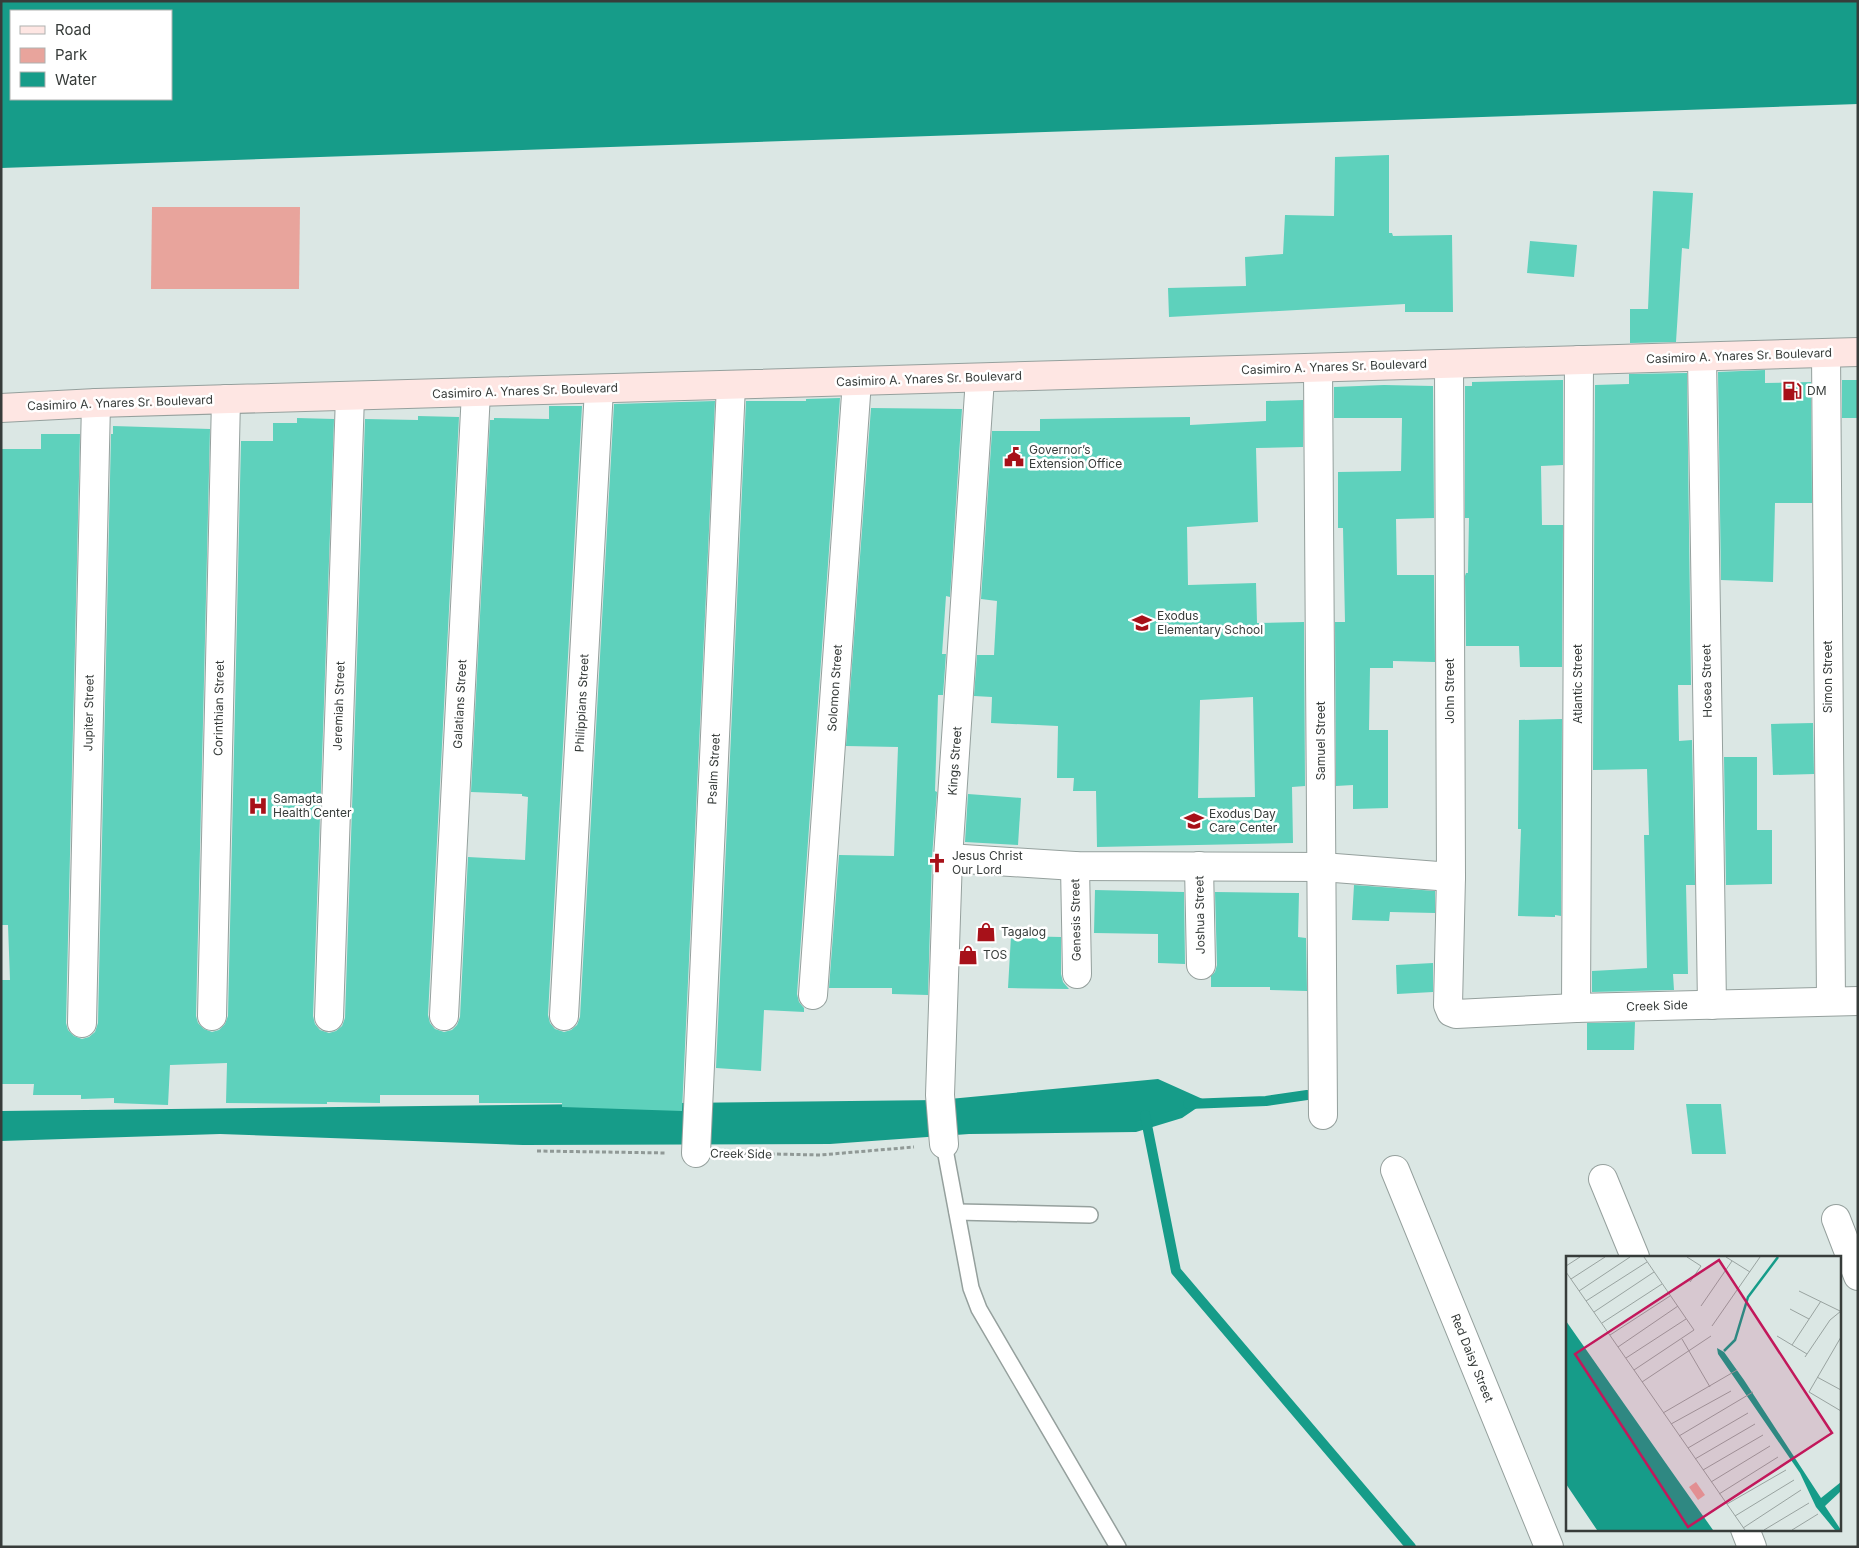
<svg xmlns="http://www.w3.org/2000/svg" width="1859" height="1548" viewBox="0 0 1859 1548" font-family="Inter,sans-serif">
<rect width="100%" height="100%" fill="#dbe7e4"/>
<!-- green -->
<polygon fill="#e8a49c" points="152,207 300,207 299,289 151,289"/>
<!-- water -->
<g fill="#169c89" fill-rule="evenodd">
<path d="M1,1H1858V104L1,168ZM11,11H171V99H11Z"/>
<polygon points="1158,1079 1207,1101 1182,1118 1136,1132 969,1134 830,1144 523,1145 220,1134 1,1141 1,1111 939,1100"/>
</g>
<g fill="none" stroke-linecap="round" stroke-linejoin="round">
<!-- stream -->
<g stroke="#169c89" stroke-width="10">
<polyline points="1188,1104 1266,1101 1307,1095"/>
<polyline points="1145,1115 1176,1271 1411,1547"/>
</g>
</g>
<!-- building -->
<g fill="#5ed1bc" fill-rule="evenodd">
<polygon points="1389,155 1389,233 1392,233 1393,236 1452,235 1453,312 1405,312 1405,304 1169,317 1168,288 1246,286 1245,257 1283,254 1285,215 1334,216 1335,157"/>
<polygon points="1653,191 1693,193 1689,249 1682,248 1676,342 1630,343 1630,309 1648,309"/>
<polygon points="1530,241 1577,245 1574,277 1527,273"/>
<polygon points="1765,370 1765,383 1811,382 1812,503 1775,503 1773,582 1721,580 1718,372"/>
<polygon points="1687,373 1691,685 1678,685 1679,741 1692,740 1695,885 1686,885 1688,974 1673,974 1674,990 1592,992 1592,971 1647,968 1644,835 1649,835 1647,769 1593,770 1595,385 1629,384 1629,374"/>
<polygon points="1563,380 1563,465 1541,466 1542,525 1563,525 1562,667 1520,667 1519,646 1466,646 1465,576 1466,573 1468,573 1469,518 1465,518 1465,386 1472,386 1472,382"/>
<rect x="1842" y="380" width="16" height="38"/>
<polygon points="1384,385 1433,386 1434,518 1396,519 1397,575 1434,575 1435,662 1393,661 1393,668 1370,668 1369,730 1388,730 1388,808 1353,809 1353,785 1336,786 1335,622 1345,622 1343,528 1338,528 1338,472 1401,471 1402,418 1334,418 1334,387"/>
<polygon points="840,398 797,994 799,1002 804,1008 804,1012 764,1010 761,1071 716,1068 746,401 806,401 806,399"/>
<path d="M1303,400V447L1256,448L1258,522L1187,527L1188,585L1256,583L1257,623L1304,622L1305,786L1292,787L1293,843L1097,847L1096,791H1073L1074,778H1057L1058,726L991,723L992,697L974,696L977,655H994L997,601L981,599L992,431H1040V419L1190,417V425L1266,421V401ZM1253,697L1255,797L1198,798L1200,700Z"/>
<polygon points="715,401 682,1111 562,1107 562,1103 479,1103 479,1095 380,1095 380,1103 327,1102 327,1104 226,1103 227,1063 170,1065 168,1105 114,1103 114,1098 81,1099 81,1095 33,1095 34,1084 1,1084 1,980 10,980 8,925 1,925 1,449 41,449 41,434 80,434 66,1023 68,1030 74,1036 82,1039 89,1037 95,1032 98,1023 111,434 113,434 113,426 210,429 196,1016 198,1023 204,1029 212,1032 219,1030 225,1024 228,1016 241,441 273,441 273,423 297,423 297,418 334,419 313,1016 315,1024 320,1030 329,1033 336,1031 342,1026 345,1018 365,419 418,420 418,416 459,417 428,1015 430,1023 435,1029 444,1032 452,1030 457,1025 460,1017 468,857 525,860 528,797 522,796 522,794 471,792 490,420 494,420 494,418 549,419 549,406 582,406 548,1015 550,1023 555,1029 564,1032 571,1030 577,1025 580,1017 614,404"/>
<polygon points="871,408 962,409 950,597 946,596 942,654 946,654 943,695 938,695 935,791 937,792 932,857 928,995 892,994 892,988 829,988 839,855 894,856 898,747 846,746"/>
<polygon points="1562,719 1561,916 1555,915 1555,917 1518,916 1521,829 1518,829 1519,720"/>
<polygon points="1813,723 1814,774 1773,775 1771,724"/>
<polygon points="1724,757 1757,757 1757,830 1772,830 1772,884 1726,885"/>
<polygon points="968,794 1021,798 1018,845 965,842"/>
<polygon points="1354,885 1435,891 1435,913 1390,912 1389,921 1352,920"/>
<polygon points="1095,890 1184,892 1185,964 1158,963 1158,934 1094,933"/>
<polygon points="1215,892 1299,893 1298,937 1306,938 1307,991 1270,990 1270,987 1211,987 1211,976 1215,972 1217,965"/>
<polygon points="1011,936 1061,937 1061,974 1063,982 1069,989 1008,988"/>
<polygon points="1433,963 1433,992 1397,994 1396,965"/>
<polygon points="1635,1022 1634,1050 1587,1050 1587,1023"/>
<polygon points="1686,1104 1721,1104 1726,1154 1692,1154"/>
</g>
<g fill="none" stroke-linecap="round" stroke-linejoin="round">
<defs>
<g id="lane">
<polyline points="944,1144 971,1288 979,1309 1118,1547"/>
<polyline points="957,1212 1090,1215"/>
</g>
<g id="street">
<polyline points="1826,353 1831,1001"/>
<polyline points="1702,357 1712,1005"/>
<polyline points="1449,364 1451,877 1448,1005 1451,1012 1456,1014 1576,1008 1858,1001"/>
<polyline points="1318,368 1323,1115"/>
<polyline points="948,858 1075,866 1322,867 1451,877"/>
<polyline points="1075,866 1077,974"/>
<polyline points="1199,866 1201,965"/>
<polyline points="813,995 857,381"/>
<polyline points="1576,1008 1579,360"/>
<polyline points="212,1016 226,399"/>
<polyline points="444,1016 476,392"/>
<polyline points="564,1016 599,389"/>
<polyline points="329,1017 350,396"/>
<polyline points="82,1023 96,403"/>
<polyline points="944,1144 940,1095 948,858 980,378"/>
<polyline points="696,1153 731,385"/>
<polyline points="1395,1170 1549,1547"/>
<polyline points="1603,1179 1635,1257"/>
<polyline points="1836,1219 1858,1276"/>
<polyline points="1745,1529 1752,1547"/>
</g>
<polyline id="secondary" points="1,408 96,403 1858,352"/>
</defs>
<!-- lane casing -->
<use href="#lane" stroke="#95a09d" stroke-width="18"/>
<!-- street casing -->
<use href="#street" stroke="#95a09d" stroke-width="30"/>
<!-- secondary casing -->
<use href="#secondary" stroke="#95a09d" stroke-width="30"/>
<!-- path -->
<g stroke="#909996" stroke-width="3" stroke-dasharray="4 2.5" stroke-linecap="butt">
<polyline points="537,1151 667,1153"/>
<polyline points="725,1153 820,1155 914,1147"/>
</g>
<!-- lane -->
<use href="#lane" stroke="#fff" stroke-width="15"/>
<!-- street -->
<use href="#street" stroke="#fff" stroke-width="28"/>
<!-- secondary -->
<use href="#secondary" stroke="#fee6e3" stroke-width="28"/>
</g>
<!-- icons -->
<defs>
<symbol id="fuel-bare" viewBox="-9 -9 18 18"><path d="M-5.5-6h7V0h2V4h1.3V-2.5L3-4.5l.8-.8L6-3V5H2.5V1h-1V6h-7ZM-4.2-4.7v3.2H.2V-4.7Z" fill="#a71119" stroke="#fff" stroke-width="2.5" paint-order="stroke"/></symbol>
<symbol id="civic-bare" viewBox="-9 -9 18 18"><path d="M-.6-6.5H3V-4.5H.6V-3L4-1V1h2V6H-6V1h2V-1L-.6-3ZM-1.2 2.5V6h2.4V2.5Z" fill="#a71119" stroke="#fff" stroke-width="2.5" paint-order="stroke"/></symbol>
<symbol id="school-bare" viewBox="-9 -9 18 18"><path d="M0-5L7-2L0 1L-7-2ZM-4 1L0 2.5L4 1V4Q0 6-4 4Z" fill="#a71119" stroke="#fff" stroke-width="2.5" paint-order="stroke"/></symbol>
<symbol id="hospital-bare" viewBox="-9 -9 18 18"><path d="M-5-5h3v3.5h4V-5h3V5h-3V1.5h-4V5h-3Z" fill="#a71119" stroke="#fff" stroke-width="2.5" paint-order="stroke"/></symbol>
<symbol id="church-bare" viewBox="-9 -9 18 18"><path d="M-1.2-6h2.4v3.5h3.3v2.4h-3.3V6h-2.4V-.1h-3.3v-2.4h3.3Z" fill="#a71119" stroke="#fff" stroke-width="2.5" paint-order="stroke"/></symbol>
<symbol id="shop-bare" viewBox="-9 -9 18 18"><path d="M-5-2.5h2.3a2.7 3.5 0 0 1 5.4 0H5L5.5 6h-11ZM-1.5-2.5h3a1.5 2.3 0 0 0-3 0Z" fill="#a71119" stroke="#fff" stroke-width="2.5" paint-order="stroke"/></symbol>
</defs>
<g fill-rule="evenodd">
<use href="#fuel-bare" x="1778" y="377" width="28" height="28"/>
<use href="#civic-bare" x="1000" y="443" width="28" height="28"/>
<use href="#school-bare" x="1128" y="609" width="28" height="28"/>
<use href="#hospital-bare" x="244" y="792" width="28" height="28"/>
<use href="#school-bare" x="1180" y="807" width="28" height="28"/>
<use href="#church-bare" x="923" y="849" width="28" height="28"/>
<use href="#shop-bare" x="972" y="918" width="28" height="28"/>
<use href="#shop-bare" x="954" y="941" width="28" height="28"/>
</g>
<g text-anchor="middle" stroke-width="5" stroke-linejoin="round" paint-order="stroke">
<!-- street labels -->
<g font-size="12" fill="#373c3a" stroke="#fff">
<text transform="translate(1739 356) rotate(-2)" y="4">Casimiro A. Ynares Sr. Boulevard</text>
<text transform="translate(1334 367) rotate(-2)" y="4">Casimiro A. Ynares Sr. Boulevard</text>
<text transform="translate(929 379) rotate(-2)" y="4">Casimiro A. Ynares Sr. Boulevard</text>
<text transform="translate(525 391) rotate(-2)" y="4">Casimiro A. Ynares Sr. Boulevard</text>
<text transform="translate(120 403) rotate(-2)" y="4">Casimiro A. Ynares Sr. Boulevard</text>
<text transform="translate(1828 677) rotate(-90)" y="4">Simon Street</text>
<text transform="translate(1707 681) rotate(-91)" y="4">Hosea Street</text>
<text transform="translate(1578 684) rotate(-90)" y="4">Atlantic Street</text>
<text transform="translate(835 688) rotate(-86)" y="4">Solomon Street</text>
<text transform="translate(1450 691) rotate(-90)" y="4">John Street</text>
<text transform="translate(582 703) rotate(-87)" y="4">Philippians Street</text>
<text transform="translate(460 704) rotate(-87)" y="4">Galatians Street</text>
<text transform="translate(339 706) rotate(-88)" y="4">Jeremiah Street</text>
<text transform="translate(219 708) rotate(-89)" y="4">Corinthian Street</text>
<text transform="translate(89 713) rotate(-89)" y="4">Jupiter Street</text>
<text transform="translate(1321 741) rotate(-90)" y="4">Samuel Street</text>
<text transform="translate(955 761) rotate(-86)" y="4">Kings Street</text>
<text transform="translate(714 769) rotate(-87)" y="4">Psalm Street</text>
<text transform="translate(1200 915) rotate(-91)" y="4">Joshua Street</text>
<text transform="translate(1076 920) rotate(-91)" y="4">Genesis Street</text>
<text transform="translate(1657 1006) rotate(-2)" y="4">Creek Side</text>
<text transform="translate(741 1154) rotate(1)" y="4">Creek Side</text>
<text transform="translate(1472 1358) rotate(68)" y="4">Red Daisy Street</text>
</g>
<!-- poi labels -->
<g font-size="12" fill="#373c3a" stroke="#fff" text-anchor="start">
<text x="1807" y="395">DM</text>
<text x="1029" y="454">Governor’s<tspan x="1029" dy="14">Extension Office</tspan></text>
<text x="1157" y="620">Exodus<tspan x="1157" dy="14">Elementary School</tspan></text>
<text x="273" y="803">Samagta<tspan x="273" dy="14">Health Center</tspan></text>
<text x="1209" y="818">Exodus Day<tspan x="1209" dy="14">Care Center</tspan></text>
<text x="952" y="860">Jesus Christ<tspan x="952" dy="14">Our Lord</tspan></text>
<text x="1001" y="936">Tagalog</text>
<text x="983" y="959">TOS</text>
</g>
</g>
<!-- overview -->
<g transform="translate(1566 1256)">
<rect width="275" height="275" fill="#dbe7e4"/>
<path d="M130,226L139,239L132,244L123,231Z" fill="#e8a49c"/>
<path d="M0,65L106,216L147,274H31L0,228ZM151,92L158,96L178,124L255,242L275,226V235L259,250L275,274H269L250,251L234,217L152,98Z" fill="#169c89"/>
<path fill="none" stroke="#169c89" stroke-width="2.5" d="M158,95L169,84L182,41L212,1"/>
<path fill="none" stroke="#99a3a0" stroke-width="1" d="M121,1L135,10L124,26M160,1L184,16M0,10L14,1M0,16L179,274M5,23L39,1M13,35L64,1M233,35L274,55M20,45L81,6M135,50L166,5M224,53L243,63M28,56L88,16M36,67L96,28M146,70L194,1M44,79L104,40M211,80L241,98M275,81L243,136L275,155M116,83L144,131M226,89L255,45M52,91L112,50M239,101L264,64L275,55M60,102L120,63M68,114L128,74L78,1M251,121L275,134M76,126L145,80M97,157L171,114M105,168L165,135M113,180L187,136M122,192L182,157M129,203L189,168M137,214L197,179M145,226L204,190M153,238L212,201M161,248L220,214M169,260L228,224M177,272L235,234M198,274L243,247M226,274L252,258"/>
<path fill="#c2185b" fill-opacity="0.15" stroke="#c2185b" stroke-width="2.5" d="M153,4L266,177L122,271L9,98Z"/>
<rect width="275" height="275" fill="none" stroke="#373c3a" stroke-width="2.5"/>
</g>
<!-- border -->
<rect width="1859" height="1548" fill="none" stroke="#373c3a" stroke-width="5"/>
<!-- legend -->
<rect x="10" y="10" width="162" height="90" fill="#ffffff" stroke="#afb1b0"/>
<rect x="20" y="26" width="25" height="8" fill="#fee6e3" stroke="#afb1b0"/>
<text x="55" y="35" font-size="15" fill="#373c3a">Road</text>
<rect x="20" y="48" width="25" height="15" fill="#e8a49c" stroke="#afb1b0"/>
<text x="55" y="60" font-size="15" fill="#373c3a">Park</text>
<rect x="20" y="72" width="25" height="15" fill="#169c89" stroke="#afb1b0"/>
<text x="55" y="85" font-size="15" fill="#373c3a">Water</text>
</svg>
